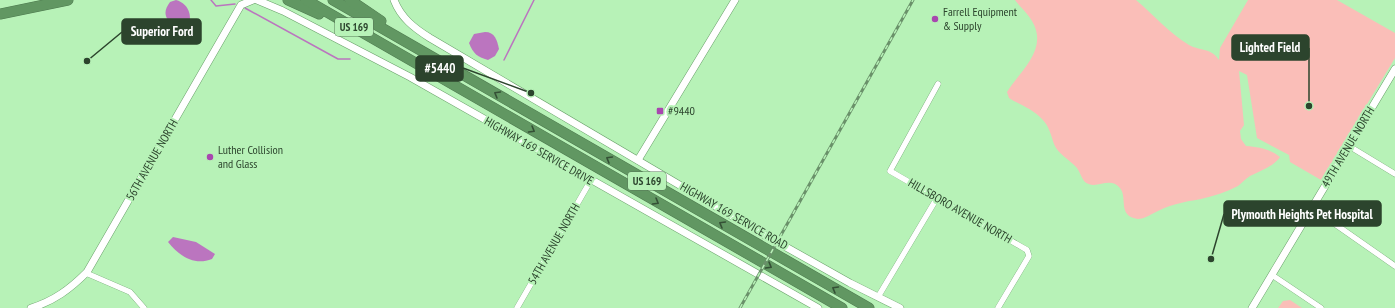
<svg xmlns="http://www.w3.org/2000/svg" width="1395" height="308" viewBox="0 0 1395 308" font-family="'PT Sans Narrow',sans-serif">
<rect width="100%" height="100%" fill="#b7f2b7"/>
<!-- green -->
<g fill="#fabeb8">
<path d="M1015,0H1136C1154,15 1169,33 1189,45C1200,51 1212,48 1219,60L1220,48L1248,0H1337L1395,33V58L1321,180L1290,162L1289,155L1257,138L1247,75L1239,71L1244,125L1240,131L1241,139L1246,146C1259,147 1270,149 1280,157C1273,167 1260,171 1250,176C1245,179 1242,183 1238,186C1226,192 1214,196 1201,199C1183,202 1168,205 1152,214C1148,216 1143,219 1138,219C1117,216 1128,198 1120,188C1109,175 1095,192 1084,181C1081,177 1080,172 1077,168C1070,160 1057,153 1054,144C1051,135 1049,126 1042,119C1033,109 1020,105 1009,98L1007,92C1020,71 1049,49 1032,21C1028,14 1020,7 1015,0Z"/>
<polygon points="1290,300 1302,308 1278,308 1283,301"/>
</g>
<!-- water -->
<g fill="#bb75bf">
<path d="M176,0C190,4 193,18 187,30C172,25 158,18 170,2Z"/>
<path d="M485,32C495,32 497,40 499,49L495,56L488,60C477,57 473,53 469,43L474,34Z"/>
<path d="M173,237L196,242L215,254L212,259C194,266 179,256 168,242Z"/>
</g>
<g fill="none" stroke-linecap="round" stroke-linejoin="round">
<!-- stream -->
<g stroke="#bb75bf" stroke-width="1.5">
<polyline points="211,0 216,6 235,4"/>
<polyline points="245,8 338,59 350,59"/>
<polyline points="504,60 534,0"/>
</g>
<defs>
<g id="minor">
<polyline points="938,84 890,171 1027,250 1029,256 998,308"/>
<polyline points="1349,146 1395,174"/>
<polyline points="1312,208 1395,266"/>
<polyline points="86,273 130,292 144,308"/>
<polyline points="1272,275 1321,308"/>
<polyline points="878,297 937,198"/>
<polyline points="517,308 591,180"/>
</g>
<g id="tertiary">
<polyline points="257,0 283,11 410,77 818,308"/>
<path d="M394,0C401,18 414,28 430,38L761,233L850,283L900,308"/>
<polyline points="638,160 735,0"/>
<path d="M31,308C54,301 70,289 87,272L241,5L253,0"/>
<polyline points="1252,308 1395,69"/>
</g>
<g id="motorway">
<polyline points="288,0 319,14"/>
<polyline points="306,0 842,308"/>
<polyline points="333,0 869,308"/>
<polyline points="350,0 381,21"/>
<polyline points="0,14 68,0"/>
</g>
</defs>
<!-- minor casing -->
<use href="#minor" stroke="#68a069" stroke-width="6"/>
<!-- tertiary casing -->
<use href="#tertiary" stroke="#68a069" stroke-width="8"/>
<!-- motorway casing -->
<use href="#motorway" stroke="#4e7a4f" stroke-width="11"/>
<!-- minor -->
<use href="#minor" stroke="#fff" stroke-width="5.5"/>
<!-- tertiary -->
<use href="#tertiary" stroke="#fff" stroke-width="7"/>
<!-- motorway -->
<use href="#motorway" stroke="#619762" stroke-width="10"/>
<defs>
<polyline id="rail" points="740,308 913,0"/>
</defs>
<!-- rail casing -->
<use href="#rail" stroke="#6a916a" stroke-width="3"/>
<!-- rail -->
<use href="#rail" stroke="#b7f2b7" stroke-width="1.5" stroke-dasharray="4.5" stroke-linecap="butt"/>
</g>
<!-- one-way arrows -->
<defs><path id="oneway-chevron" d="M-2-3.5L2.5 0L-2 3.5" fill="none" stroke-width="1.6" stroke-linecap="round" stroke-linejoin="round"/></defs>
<g stroke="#345035">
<use href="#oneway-chevron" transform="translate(497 94) rotate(-150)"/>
<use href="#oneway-chevron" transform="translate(532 130) rotate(30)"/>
<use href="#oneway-chevron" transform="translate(609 159) rotate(-150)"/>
<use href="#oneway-chevron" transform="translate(656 202) rotate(30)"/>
<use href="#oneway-chevron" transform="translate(722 224) rotate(-150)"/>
<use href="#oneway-chevron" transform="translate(769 266) rotate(30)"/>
<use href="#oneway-chevron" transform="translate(835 289) rotate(-150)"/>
</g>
<!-- markers -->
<g fill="#a847af" stroke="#b7f2b7" stroke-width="1.5">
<circle cx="935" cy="19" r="4"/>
<rect x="656" y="107" width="8" height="8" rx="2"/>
<circle cx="210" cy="157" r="4"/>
</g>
<g text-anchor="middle" stroke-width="4" stroke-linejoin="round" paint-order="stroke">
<!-- shield labels -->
<g fill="#b7f2b7" stroke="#567856" stroke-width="1">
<rect x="335" y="18" width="38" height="18" rx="3"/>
<rect x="628" y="172" width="38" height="18" rx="3"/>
</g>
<g font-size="11" font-weight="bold" fill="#2c442d">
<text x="354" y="31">US 169</text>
<text x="647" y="185">US 169</text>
</g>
<!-- poi labels -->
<g font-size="12" fill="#2c442d" stroke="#b7f2b7" text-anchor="start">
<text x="943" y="16">Farrell Equipment<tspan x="943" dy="14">&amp; Supply</tspan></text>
<text x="668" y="115">#9440</text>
<text x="218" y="154">Luther Collision<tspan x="218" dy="14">and Glass</tspan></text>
</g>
<!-- street labels -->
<g font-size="12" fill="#2c442d" stroke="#b7f2b7">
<text transform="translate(1348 147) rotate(-59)" y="4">49TH AVENUE NORTH</text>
<text transform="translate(539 151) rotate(30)" y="4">HIGHWAY 169 SERVICE DRIVE</text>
<text transform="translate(152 160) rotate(-60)" y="4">56TH AVENUE NORTH</text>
<text transform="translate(960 211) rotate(30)" y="4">HILLSBORO AVENUE NORTH</text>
<text transform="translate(734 216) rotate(30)" y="4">HIGHWAY 169 SERVICE ROAD</text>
<text transform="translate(554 244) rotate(-60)" y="4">54TH AVENUE NORTH</text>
</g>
</g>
<!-- callouts -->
<path fill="none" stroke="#2c442d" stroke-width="1.5" d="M87 61L122 32M1309 106L1309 48M531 93L463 68M1211 259L1224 214"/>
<g fill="#2c442d" stroke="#b7f2b7" stroke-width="1.5">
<circle cx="87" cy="61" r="4"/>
<circle cx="1309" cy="106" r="4"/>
<circle cx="531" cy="93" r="4"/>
<circle cx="1211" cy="259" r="4"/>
</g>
<g fill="#2c442d" stroke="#2c442d" stroke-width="1.5">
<rect x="122" y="19" width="79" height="25" rx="4"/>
<rect x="1232" y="35" width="77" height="25" rx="4"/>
<rect x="416" y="56" width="47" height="25" rx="4"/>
<rect x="1224" y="201" width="157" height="25" rx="4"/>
</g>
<g font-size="13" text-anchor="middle" font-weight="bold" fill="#fff">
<text x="162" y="36">Superior Ford</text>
<text x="1270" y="52">Lighted Field</text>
<text x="440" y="73">#5440</text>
<text x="1302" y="219">Plymouth Heights Pet Hospital</text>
</g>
</svg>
